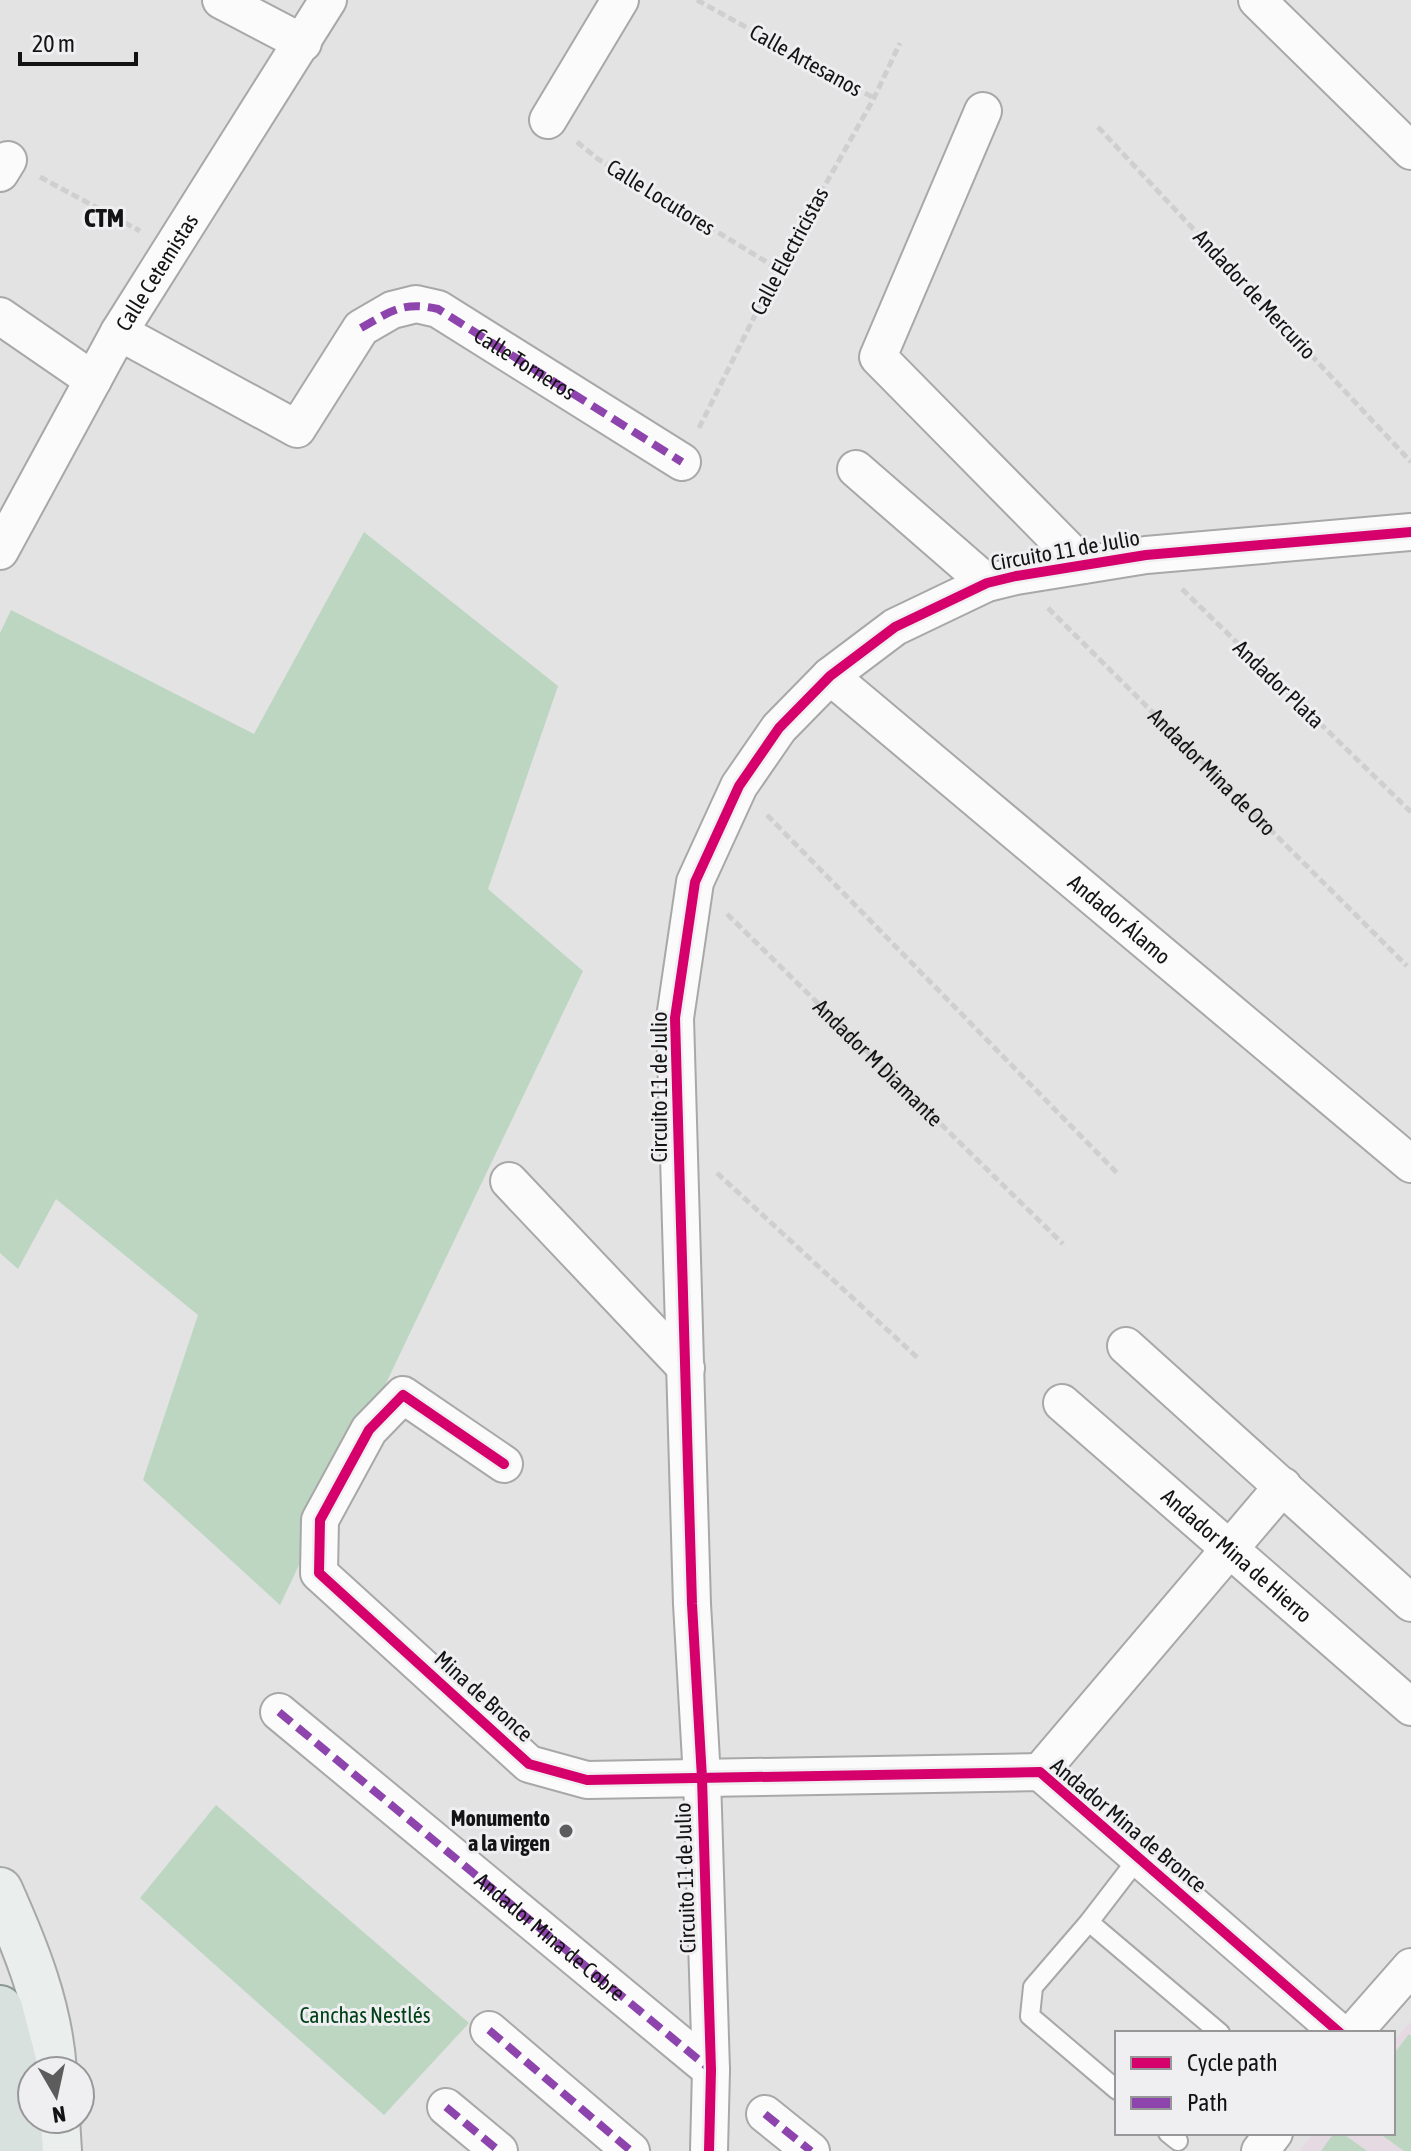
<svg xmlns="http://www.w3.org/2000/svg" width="1411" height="2151" viewBox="0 0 1411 2151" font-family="'Asap Condensed',sans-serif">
<rect width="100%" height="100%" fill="#e3e3e4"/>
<!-- education -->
<polygon fill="#e5dae2" points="1411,2021 1411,2151 1299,2151 1314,2133 1393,2133 1393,2042"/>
<!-- green -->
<g fill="#bcd6c1">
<polygon points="364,532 558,686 488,889 583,971 280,1605 143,1480 198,1315 56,1199 18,1269 0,1253 0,633 11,610 254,734"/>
<polygon points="216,1805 469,2023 384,2115 140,1898"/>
<polygon points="1409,2034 1411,2036 1411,2151 1404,2151 1379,2133 1393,2133 1393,2055"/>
<polygon points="1334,2133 1342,2133 1367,2151 1321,2151"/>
</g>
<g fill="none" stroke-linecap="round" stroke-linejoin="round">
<defs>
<g id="lane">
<polyline points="1089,1922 1220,2033"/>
<polyline points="1117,2090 1030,2016 1033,1987 1089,1922 1139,1857"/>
<polyline points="1168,2133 1178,2141"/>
</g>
<g id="street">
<polyline points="221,0 303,43"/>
<polyline points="1257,0 1411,151"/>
<polyline points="983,111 878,357 1083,565"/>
<polyline points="548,120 620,0"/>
<polyline points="0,173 8,160"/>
<polyline points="0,316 93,380"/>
<path id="s3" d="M119,332L297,429L361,328L392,310L416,304L438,309L682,462"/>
<polyline points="856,469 987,583"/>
<path id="s4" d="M0,551L119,332L328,0"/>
<path id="s5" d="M830,676L1411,1164"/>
<polyline points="509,1181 686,1368"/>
<polyline points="1126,1346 1411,1603"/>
<path id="s6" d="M1062,1403L1411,1707"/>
<polyline points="504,1464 403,1395 369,1430 320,1520 319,1573 529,1764 587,1780 1040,1772 1340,2033"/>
<path id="s7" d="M279,1712L711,2070"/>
<polyline points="1040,1772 1283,1486"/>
<polyline points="489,2030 631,2151"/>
<polyline points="1353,2033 1411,1967"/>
<polyline points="446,2107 499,2151"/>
<polyline points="765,2114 811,2151"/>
<polyline points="709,2151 711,2070 702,1778 692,1604 675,1018 695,882 739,786 779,728 830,676 895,627 987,583 1016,576 1146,555 1411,532"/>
<polyline points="1260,2151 1274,2133"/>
</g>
<g id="secondary">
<path d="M0,1890C26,1948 50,2007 54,2071"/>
<polyline points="57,2119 59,2151"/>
</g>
<polyline id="primary" points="0,2008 14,2061 21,2151"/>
</defs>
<!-- lane casing -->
<use href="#lane" stroke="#a8a8a8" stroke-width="22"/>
<!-- street casing -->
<use href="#street" stroke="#a8a8a8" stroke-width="40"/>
<!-- secondary casing -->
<use href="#secondary" stroke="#a8a8a8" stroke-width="48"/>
<!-- primary casing -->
<use href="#primary" stroke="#899994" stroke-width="48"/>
<!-- path -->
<g stroke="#cfcfd0" stroke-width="5" stroke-dasharray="8 4" stroke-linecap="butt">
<polyline points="697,0 874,98"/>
<polyline points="1098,127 1411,462"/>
<polyline points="577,142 598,159 778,269"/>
<polyline points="40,177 140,231"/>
<polyline points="699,428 778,269 874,98 900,43"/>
<polyline points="1182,589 1411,812"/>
<path id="s1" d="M1048,608L1407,966"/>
<polyline points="767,815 1118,1174"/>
<path id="s2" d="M727,914L1063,1244"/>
<polyline points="717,1173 920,1360"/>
</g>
<!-- lane -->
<use href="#lane" stroke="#fbfbfb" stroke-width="18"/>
<!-- street -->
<use href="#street" stroke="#fbfbfb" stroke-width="36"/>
<!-- secondary -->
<use href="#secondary" stroke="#eaeeec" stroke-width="44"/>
<!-- primary -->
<use href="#primary" stroke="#d9e1df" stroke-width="44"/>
<!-- quiet -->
<g stroke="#8e44ad" stroke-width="8" stroke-dasharray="16 8" stroke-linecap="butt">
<path d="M361,328C391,311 403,301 438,309L682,462"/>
<polyline points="279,1712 711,2070"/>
<polyline points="489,2030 631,2151"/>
<polyline points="446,2107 499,2151"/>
<polyline points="765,2114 811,2151"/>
</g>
<defs>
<g id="cycleway">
<polyline points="504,1464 403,1395 369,1430 320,1520 319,1573 529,1764 587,1780 1040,1772 1340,2033"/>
<polyline points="709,2151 711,2070 702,1778 692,1604 675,1018 695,882 739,786 779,728 830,676 895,627 987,583 1016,576 1146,555 1411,532"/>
</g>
</defs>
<!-- cycleway casing -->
<use href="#cycleway" stroke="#efeff2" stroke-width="15"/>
<!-- cycleway -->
<use href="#cycleway" stroke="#d6006c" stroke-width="10"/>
</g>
<!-- markers -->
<circle fill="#5c5c5d" stroke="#efeff2" stroke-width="3" cx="566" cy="1831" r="8"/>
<g text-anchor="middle" stroke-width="6" stroke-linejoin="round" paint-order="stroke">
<!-- street labels -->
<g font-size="22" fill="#131314" stroke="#efeff2">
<text transform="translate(806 60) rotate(29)" y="8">Calle Artesanos</text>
<text transform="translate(661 197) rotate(32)" y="8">Calle Locutores</text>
<text transform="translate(789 251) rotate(-62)" y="8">Calle Electricistas</text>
<text dy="8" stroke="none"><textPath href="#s4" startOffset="320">Calle Cetemistas</textPath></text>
<text transform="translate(1255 294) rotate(47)" y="8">Andador de Mercurio</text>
<text dy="8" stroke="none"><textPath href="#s3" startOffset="508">Calle Torneros</textPath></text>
<text transform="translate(1065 550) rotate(-10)" y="8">Circuito 11 de Julio</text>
<text transform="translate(1279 684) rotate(44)" y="8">Andador Plata</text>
<text dy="8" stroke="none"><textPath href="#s1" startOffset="232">Andador Mina de Oro</textPath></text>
<text dy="8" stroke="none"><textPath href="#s5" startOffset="378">Andador Álamo</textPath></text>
<text dy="8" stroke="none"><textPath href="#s2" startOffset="212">Andador M Diamante</textPath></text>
<text transform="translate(659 1087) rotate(-90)" y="8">Circuito 11 de Julio</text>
<text dy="8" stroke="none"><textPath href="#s6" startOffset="232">Andador Mina de Hierro</textPath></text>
<text transform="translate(484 1696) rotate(42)" y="8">Mina de Bronce</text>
<text transform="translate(1129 1825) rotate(40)" y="8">Andador Mina de Bronce</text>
<text transform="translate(685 1878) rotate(-92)" y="8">Circuito 11 de Julio</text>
<text dy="8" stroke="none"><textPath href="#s7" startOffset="352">Andador Mina de Cobre</textPath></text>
</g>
<!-- poi labels -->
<g font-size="22" font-weight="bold" fill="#131314" stroke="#efeff2" text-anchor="end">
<text x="550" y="1826">Monumento<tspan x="550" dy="25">a la virgen</tspan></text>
</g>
<!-- park labels -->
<g font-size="22" fill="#004117" stroke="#efeff2">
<text x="365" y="2023">Canchas Nestlés</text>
</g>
<!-- quarter labels -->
<g font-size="26" font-weight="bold" fill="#131314" stroke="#efeff2">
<text x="104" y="227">CTM</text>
</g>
</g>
<!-- legend -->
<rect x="1115" y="2031" width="280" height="104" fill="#efeff2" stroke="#979799" stroke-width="2"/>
<rect x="1131" y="2057" width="40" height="12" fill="#d6006c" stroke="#979799" stroke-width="2"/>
<text x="1187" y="2071" font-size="24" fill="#131314">Cycle path</text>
<rect x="1131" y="2097" width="40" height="12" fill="#8e44ad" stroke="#979799" stroke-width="2"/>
<text x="1187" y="2111" font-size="24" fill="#131314">Path</text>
<!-- north arrow -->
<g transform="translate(56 2095) rotate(171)"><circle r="38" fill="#efeff2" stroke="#979799" stroke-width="2"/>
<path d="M0-6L14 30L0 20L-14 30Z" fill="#5c5c5d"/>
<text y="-12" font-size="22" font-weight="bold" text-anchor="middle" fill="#131314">N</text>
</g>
<!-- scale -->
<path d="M20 52v12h116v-12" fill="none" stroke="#131314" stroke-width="4"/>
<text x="32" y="52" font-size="24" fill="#131314" stroke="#efeff2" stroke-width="6" paint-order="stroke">20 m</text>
</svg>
